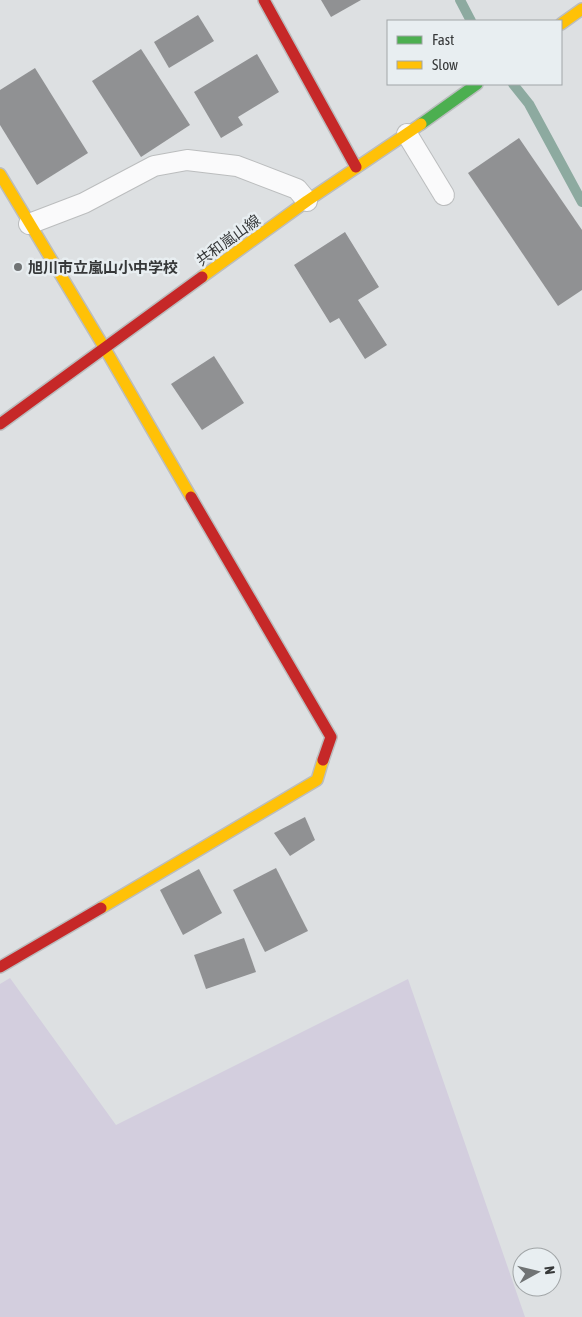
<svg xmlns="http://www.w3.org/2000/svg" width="582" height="1317" font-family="'Asap Condensed','Noto Sans JP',sans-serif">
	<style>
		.green { fill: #d3cede }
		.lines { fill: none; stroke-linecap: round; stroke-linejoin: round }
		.stream { stroke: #8daaa0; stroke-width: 10 }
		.building { fill: #909193 }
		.lane-casing { stroke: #bbbdbe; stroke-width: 22 }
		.fast-casing { stroke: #bbbdbe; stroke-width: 14 }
		.slow-casing { stroke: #bbbdbe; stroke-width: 14 }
		.jam-casing { stroke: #bbbdbe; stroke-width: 14 }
		.lane { stroke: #fafafb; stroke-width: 20 }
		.fast { stroke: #4caf50; stroke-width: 11 }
		.slow { stroke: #ffc107; stroke-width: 11 }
		.jam { stroke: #c62828; stroke-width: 11 }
		.poi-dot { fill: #707374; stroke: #e8eef1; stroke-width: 2 }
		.labels { text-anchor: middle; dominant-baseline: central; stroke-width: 5; stroke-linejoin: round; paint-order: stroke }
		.street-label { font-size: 15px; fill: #363839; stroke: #e8eef1 }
		.poi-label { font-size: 15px; font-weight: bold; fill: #363839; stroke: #e8eef1; text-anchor: start }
	</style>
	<rect width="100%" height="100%" fill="#dde0e2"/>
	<path class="green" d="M10,978L116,1125L408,979L525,1317H0V984Z"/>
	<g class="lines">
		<g class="stream">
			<path d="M460,0L471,21"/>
			<path d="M513,84L529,104L582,202"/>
		</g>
	</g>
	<g class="building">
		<path d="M321,0H361L331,17Z"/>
		<path d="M198,15L214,41L169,68L154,42Z"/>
		<path d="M141,49L190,125L141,157L92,81Z"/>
		<path d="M257,54L279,92L238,117L243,125L221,138L194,92Z"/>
		<path d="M35,68L88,153L37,185L0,125V90Z"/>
		<path d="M519,138L582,230V290L558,306L468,173Z"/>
		<path d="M345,232L379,287L358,300L387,345L365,359L339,318L330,323L294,265Z"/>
		<path d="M214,356L244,403L202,430L171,384Z"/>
		<path d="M305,817L315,840L290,856L274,833Z"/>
		<path d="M276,868L308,931L265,952L233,890Z"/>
		<path d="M199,869L222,913L183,935L160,890Z"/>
		<path d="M244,938L256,972L206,989L194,955Z"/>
	</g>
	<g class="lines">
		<defs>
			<g id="lane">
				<path d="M407,134L444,195"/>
				<path d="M29,224L84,203L154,166L187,160L237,166L297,189L307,201"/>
			</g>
			<path id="fast" d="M421,124L477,84"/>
			<g id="slow">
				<path d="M561,24L582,9"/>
				<path d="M0,174L104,347L191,497"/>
				<path d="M202,277L307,201L421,124"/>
				<path d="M101,908L317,780L323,760"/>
			</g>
			<g id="jam">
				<path d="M264,0L356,167"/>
				<path d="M0,424L202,277"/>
				<path d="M191,497L331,737L323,760"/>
				<path d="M0,967L101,908"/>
			</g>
		</defs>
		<use href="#lane" class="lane-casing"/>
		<use href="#fast" class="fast-casing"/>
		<use href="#slow" class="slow-casing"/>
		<use href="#jam" class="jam-casing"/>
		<use href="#lane" class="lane"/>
		<use href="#fast" class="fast"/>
		<use href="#slow" class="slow"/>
		<use href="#jam" class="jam"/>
	</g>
	<circle class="poi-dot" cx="18" cy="267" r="5"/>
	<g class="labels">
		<g class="street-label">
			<text transform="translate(228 240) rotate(-36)">共和嵐山線</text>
		</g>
		<g class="poi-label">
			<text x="28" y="267">旭川市立嵐山小中学校</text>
		</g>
	</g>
	<rect x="387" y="20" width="175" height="65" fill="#e8eef1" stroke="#a1a5a7"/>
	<rect x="397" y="36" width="25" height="8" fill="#4caf50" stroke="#a1a5a7"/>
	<text x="432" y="45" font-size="15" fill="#363839">Fast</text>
	<rect x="397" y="61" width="25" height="8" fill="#ffc107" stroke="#a1a5a7"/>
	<text x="432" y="70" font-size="15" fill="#363839">Slow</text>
	<g transform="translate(537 1272) rotate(82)"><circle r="24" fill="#e8eef1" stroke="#a1a5a7"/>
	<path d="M0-4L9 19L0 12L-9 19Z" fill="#707374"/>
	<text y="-8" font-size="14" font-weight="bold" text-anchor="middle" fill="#363839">N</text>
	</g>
</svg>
